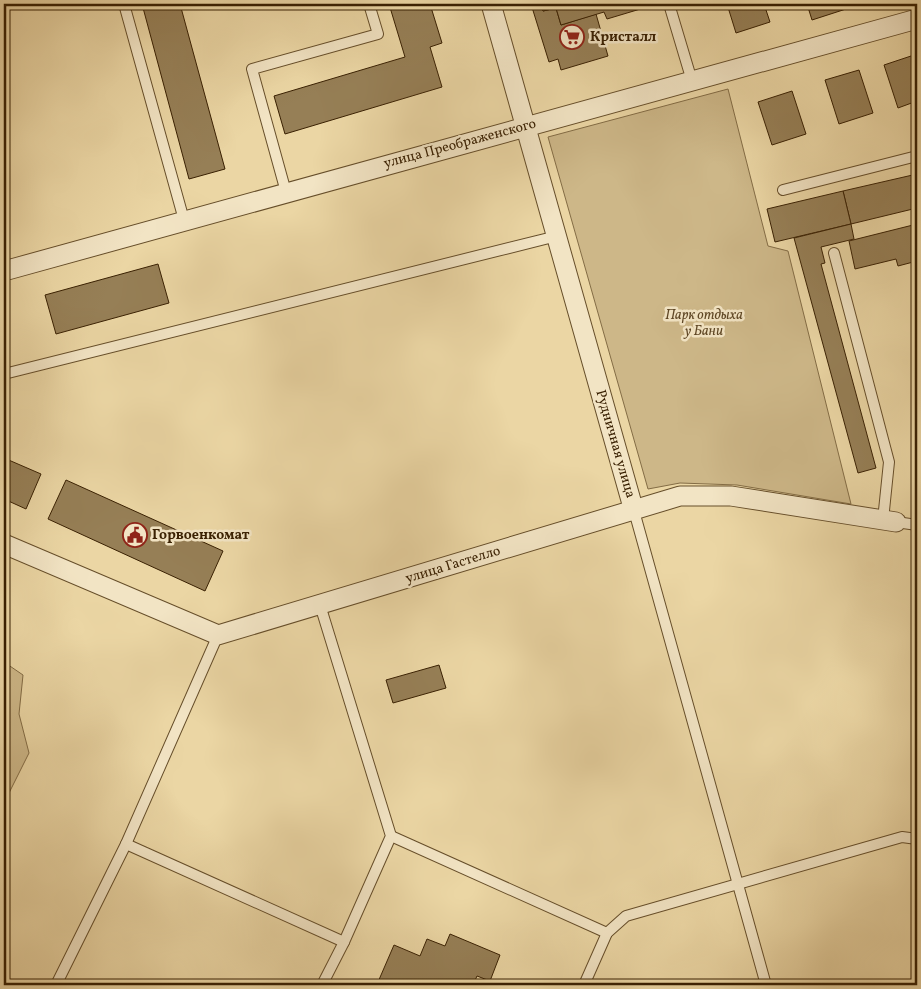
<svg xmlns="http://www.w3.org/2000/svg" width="921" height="989" font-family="Vollkorn,serif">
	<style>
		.green { fill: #cdb788; stroke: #836c45 }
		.building { fill: #967f56; stroke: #392002 }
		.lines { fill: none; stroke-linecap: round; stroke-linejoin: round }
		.service-casing { stroke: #664e2a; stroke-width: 12 }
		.minor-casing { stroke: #664e2a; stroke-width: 21 }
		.service { stroke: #f2e4c4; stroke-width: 10 }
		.minor { stroke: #f2e4c4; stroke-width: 19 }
		.labels { text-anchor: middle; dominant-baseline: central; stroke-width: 5; stroke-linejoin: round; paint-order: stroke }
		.poi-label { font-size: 14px; font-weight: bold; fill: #392002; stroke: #f2e4c4; text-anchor: start }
		.street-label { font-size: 14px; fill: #392002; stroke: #f2e4c4 }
		.park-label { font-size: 14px; font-style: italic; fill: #5e4624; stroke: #f2e4c4 }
	</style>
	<rect width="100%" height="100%" fill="#ebd6a4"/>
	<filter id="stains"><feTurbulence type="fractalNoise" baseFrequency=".004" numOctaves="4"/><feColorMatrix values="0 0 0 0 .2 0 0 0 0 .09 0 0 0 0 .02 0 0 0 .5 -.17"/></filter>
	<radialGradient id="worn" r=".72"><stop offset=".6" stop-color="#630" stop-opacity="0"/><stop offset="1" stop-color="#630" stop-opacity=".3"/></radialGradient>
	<g class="green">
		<path d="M728,89L768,246L788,251L851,504L737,485L680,483L648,489L548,137Z"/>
		<path d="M4,662L23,675L19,714L29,753L4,803Z"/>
	</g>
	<g class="building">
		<path d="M142,4H180L225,169L189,179Z"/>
		<path d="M389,4H430L442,43L430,47L442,87L285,134L274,96L405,57Z"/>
		<path d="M531,4H541L543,11L556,8L561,25L596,14L608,56L561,70L558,59L549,62Z"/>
		<path d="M541,4H647V7L607,19L604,12L561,25L556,8L543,11Z"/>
		<path d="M727,4H764L770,22L736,33Z"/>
		<path d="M807,4H844L846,9L812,20Z"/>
		<path d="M917,54V101L898,108L884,65Z"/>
		<path d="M859,70L873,113L839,124L825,80Z"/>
		<path d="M792,91L806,134L772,145L758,102Z"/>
		<path d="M917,174V208L851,224L843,191Z"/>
		<path d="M843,191L851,224L775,242L767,209Z"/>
		<path d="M851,224L854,239L821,247L825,263L821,264L876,468L858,473L794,238Z"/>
		<path d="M913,225L917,242V261L898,266L896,259L855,269L849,241Z"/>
		<path d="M158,264L169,303L56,334L45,295Z"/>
		<path d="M4,458L41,474L26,509L4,499Z"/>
		<path d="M66,480L223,551L205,591L48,519Z"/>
		<path d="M439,665L446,688L393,703L386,680Z"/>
		<path d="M450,934L500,955L490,981L477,976L473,985H386L378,982L394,945L420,956L427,939L445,946Z"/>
	</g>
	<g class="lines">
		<defs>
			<g id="service">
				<path d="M124,4L184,220"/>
				<path d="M669,4L692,81"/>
				<path d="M783,190L917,156"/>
				<path d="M286,192L252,69L378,34L369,4"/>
				<path d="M834,253L889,462L883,520"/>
				<path d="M4,374L557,236"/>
				<path d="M634,511L766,985"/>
				<path d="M896,522L917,525"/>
				<path d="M320,605L391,836L344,942L322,985"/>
				<path d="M391,836L607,933"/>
				<path d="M126,844L344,942"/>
				<path d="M56,985L126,844L218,635"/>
				<path d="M584,985L607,933L626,916L902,837L917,839"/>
			</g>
			<g id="minor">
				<path d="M491,4L634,511"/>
				<path d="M4,271L917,19"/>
				<path d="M4,544L218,635L680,496H731L896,522"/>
			</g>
		</defs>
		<use href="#service" class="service-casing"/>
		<use href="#minor" class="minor-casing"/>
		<use href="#service" class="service"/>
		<use href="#minor" class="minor"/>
	</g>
	<defs>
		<symbol id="supermarket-ring" viewBox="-11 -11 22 22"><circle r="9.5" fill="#f2e4c4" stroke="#8f2418" stroke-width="1.5"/><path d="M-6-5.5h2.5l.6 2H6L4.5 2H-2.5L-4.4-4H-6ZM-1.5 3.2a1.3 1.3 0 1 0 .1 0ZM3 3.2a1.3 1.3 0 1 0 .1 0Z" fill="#8f2418"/></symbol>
		<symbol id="civic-ring" viewBox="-11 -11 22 22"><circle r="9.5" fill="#f2e4c4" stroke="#8f2418" stroke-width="1.5"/><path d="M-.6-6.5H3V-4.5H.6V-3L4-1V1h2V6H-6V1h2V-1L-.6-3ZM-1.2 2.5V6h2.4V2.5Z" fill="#8f2418"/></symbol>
	</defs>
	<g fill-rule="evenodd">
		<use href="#supermarket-ring" x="558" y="23" width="28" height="28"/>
		<use href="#civic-ring" x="121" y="521" width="28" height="28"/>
	</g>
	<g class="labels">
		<g class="poi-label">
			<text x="590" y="37">Кристалл</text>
			<text x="152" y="535">Горвоенкомат</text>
		</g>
		<g class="street-label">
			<text transform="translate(460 144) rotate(-15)">улица Преображенского</text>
			<text transform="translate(615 444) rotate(74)">Рудничная улица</text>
			<text transform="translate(453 565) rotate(-17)">улица Гастелло</text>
		</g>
		<g class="park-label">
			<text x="704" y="315">Парк отдыха<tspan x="704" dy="16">у Бани</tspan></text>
		</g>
	</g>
	<rect width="921" height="989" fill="none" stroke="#ebd6a4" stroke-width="20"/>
	<rect x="5" y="5" width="911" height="979" fill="none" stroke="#392002" stroke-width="2.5"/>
	<rect x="10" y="10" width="901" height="969" fill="none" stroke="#392002"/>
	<rect width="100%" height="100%" filter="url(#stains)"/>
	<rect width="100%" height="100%" fill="url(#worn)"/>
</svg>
